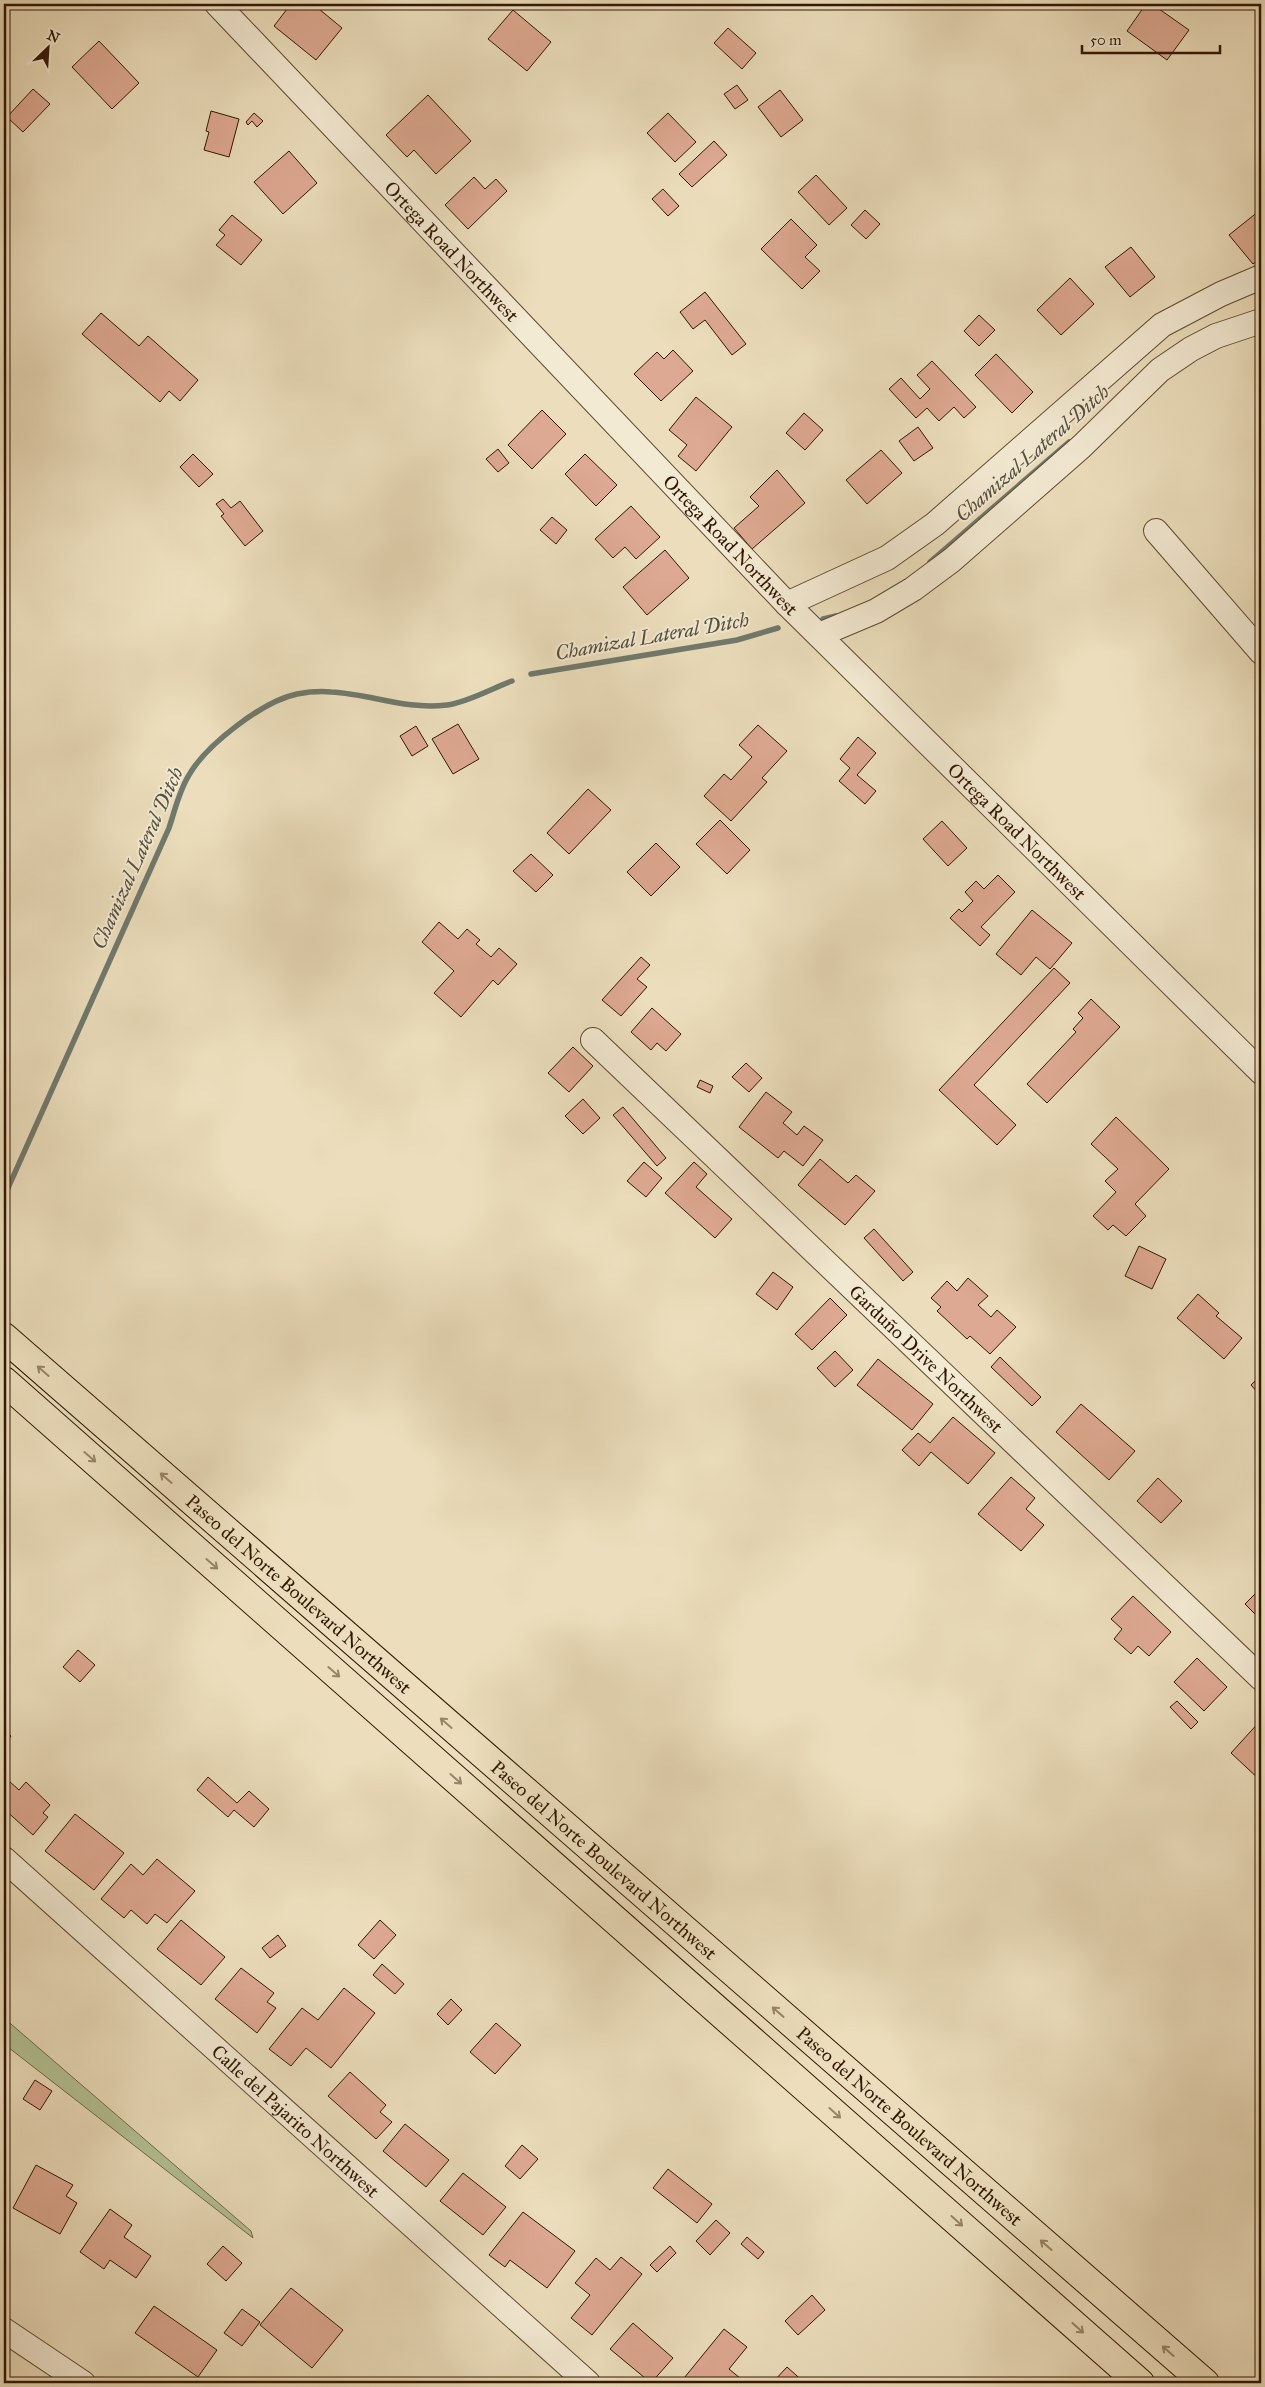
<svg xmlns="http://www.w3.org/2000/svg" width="1265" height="2387" font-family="'IM FELL Great Primer',serif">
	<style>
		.green { fill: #b3c294; stroke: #726c4a }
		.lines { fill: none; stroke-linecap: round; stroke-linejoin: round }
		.stream { stroke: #70796d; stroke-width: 5.5 }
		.building { fill: #dea992; stroke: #321700 }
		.minor-casing { stroke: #60492f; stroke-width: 26 }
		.highway-casing { stroke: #321700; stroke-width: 30 }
		.minor { stroke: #f3ead3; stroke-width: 24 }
		.highway { stroke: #ecdebc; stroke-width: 28 }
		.oneway { stroke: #988467 }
		.labels { text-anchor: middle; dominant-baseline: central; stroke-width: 4; stroke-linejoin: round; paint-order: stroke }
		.street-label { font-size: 19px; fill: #321700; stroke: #f3ead3 }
		.water-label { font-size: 20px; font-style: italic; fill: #56503f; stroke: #f3ead3 }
	</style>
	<rect width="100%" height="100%" fill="#ecdebc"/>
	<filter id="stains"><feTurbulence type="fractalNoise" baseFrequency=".004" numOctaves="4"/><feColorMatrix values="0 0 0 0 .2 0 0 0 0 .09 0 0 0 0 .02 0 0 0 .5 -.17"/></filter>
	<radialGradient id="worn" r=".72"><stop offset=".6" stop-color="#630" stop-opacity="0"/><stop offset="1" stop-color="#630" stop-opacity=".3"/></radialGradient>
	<path class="green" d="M4,2018L251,2231L253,2238L4,2044Z"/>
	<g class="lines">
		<g class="stream">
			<path d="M930,562L1069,442"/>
			<path d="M823,619L836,616"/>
			<path d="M531,674L737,640L778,628"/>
			<path d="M4,1197L169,828C175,810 179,791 189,775C206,745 263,701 297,694C308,692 320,691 331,692C372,694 404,710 447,705C466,703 493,688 512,681"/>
		</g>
	</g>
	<g class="building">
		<path d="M291,4H313L342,28L316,60L274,26Z"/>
		<path d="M1146,4H1152L1189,30L1167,60L1127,31Z"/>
		<path d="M513,10L551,42L527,71L488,39Z"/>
		<path d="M728,28L756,53L742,69L714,43Z"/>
		<path d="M99,41L139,83L112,109L72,67Z"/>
		<path d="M737,85L748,100L735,109L724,94Z"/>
		<path d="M33,89L50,104L23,132L7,117Z"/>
		<path d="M780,90L803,120L781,137L758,107Z"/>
		<path d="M428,95L471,141L436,174L414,150L407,157L386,135Z"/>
		<path d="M211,111L239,119L229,157L204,150L209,132L206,131Z"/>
		<path d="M254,113L263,121L257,127L252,121L248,125L246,122Z"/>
		<path d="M668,113L696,142L675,162L647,133Z"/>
		<path d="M714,141L727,155L692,187L679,174Z"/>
		<path d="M289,151L317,183L283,214L254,182Z"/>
		<path d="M816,175L847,208L829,225L798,192Z"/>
		<path d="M474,177L485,189L496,179L507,191L468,229L445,205Z"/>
		<path d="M663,189L679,206L668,216L652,199Z"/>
		<path d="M865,210L880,224L866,239L851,225Z"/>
		<path d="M1259,211L1261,215V258L1253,264L1229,235Z"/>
		<path d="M232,215L262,240L241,265L216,245L225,235L219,230Z"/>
		<path d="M791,219L817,245L805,257L820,271L802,289L761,249Z"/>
		<path d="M1131,247L1155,277L1130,297L1105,267Z"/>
		<path d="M1070,278L1094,304L1061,335L1037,310Z"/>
		<path d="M705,292L746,344L732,355L705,320L693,329L680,312Z"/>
		<path d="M101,313L139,346L148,336L198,380L180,401L169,391L160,402L82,334Z"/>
		<path d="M979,315L995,330L979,346L964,331Z"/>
		<path d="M673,350L693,371L661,401L634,374L657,352L664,359Z"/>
		<path d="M996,354L1033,392L1012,413L975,375Z"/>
		<path d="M932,361L976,407L964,418L954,407L939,421L927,408L916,418L889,389L901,378L920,399L930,389L917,375Z"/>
		<path d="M696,397L732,427L696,471L678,456L687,445L669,430Z"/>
		<path d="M542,410L566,434L532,469L508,445Z"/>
		<path d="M804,413L823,430L805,450L786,433Z"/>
		<path d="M918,427L933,448L914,461L899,441Z"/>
		<path d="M498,449L509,463L498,472L486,459Z"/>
		<path d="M881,450L902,473L867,504L846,480Z"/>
		<path d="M193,454L213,474L199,487L180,467Z"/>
		<path d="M585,454L617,485L596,506L565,474Z"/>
		<path d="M777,470L805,503L752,549L734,528L759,506L750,497Z"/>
		<path d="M223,499L231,508L240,501L263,531L245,546L221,516L224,514L216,504Z"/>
		<path d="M631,506L660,537L636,559L625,547L613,558L595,539Z"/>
		<path d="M552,517L567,530L556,544L540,530Z"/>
		<path d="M665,550L689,578L647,615L623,587Z"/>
		<path d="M458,724L479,759L453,774L432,739Z"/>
		<path d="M758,725L787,751L762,778L767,782L731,821L704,796L724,774L731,780L752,757L739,745Z"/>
		<path d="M416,726L428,746L412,756L400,736Z"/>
		<path d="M858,737L876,753L857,775L876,791L865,804L839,781L850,768L840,759Z"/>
		<path d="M588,789L611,810L569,854L547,833Z"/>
		<path d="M720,820L750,850L727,874L696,844Z"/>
		<path d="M942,821L967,848L948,866L923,839Z"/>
		<path d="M656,843L680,867L651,896L627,872Z"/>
		<path d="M531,854L553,875L536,892L513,871Z"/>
		<path d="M998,875L1015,892L981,927L990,935L980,946L950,918L959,909L962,912L973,901L965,892L976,881L984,889Z"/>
		<path d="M1032,910L1072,943L1050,969L1036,957L1021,975L996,954Z"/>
		<path d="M439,922L458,939L467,929L480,940L476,944L491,957L499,948L517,964L498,985L493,980L461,1017L434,993L454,971L422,942Z"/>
		<path d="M641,957L650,965L637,979L647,987L621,1016L602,1000Z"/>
		<path d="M1054,968L1070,983L974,1085L1016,1125L997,1145L939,1090Z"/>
		<path d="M1091,999L1120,1027L1047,1103L1027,1084L1076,1032L1073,1029L1083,1018L1078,1013Z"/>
		<path d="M652,1008L681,1034L666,1051L657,1043L651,1050L631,1032Z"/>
		<path d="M573,1047L593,1066L569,1092L548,1073Z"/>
		<path d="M746,1063L762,1078L749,1092L732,1077Z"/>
		<path d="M700,1080L713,1086L710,1093L697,1087Z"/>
		<path d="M766,1092L792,1112L783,1123L797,1135L804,1126L823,1140L803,1166L784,1151L778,1158L739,1127Z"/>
		<path d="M583,1099L600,1118L583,1134L565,1116Z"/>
		<path d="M623,1107L666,1158L657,1166L613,1115Z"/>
		<path d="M1116,1117L1169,1169L1135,1204L1146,1216L1126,1236L1113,1225L1108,1230L1093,1216L1116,1192L1105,1181L1118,1169L1091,1144Z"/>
		<path d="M820,1159L848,1183L856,1175L875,1191L845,1225L798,1185Z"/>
		<path d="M644,1162L662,1178L646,1197L627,1181Z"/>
		<path d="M694,1162L707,1174L696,1187L732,1219L715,1238L665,1193Z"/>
		<path d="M874,1229L913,1272L903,1281L864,1238Z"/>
		<path d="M1139,1246L1166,1259L1152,1289L1125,1276Z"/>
		<path d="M773,1272L793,1287L777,1310L756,1294Z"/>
		<path d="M968,1278L988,1296L978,1305L991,1317L997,1310L1016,1327L990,1354L970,1336L967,1339L937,1311L941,1307L931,1298L947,1281L957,1291Z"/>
		<path d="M1198,1294L1219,1313L1216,1316L1242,1338L1224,1359L1177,1318Z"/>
		<path d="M830,1298L847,1315L812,1350L795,1334Z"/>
		<path d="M835,1351L853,1370L835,1387L817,1368Z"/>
		<path d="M1000,1357L1041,1397L1032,1406L991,1367Z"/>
		<path d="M878,1359L933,1404L912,1430L857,1385Z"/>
		<path d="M1261,1375V1396L1251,1385Z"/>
		<path d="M1081,1404L1135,1451L1109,1480L1056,1432Z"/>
		<path d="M953,1417L995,1453L968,1484L931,1452L919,1466L902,1450L918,1433L930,1443Z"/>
		<path d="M1011,1477L1035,1498L1026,1509L1044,1525L1021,1551L978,1514Z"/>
		<path d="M1158,1478L1182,1501L1161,1523L1137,1501Z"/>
		<path d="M1255,1594L1261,1600V1620L1245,1604Z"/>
		<path d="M1133,1596L1171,1632L1149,1656L1138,1646L1131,1654L1114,1639L1122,1629L1111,1619Z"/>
		<path d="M78,1650L95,1665L80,1682L63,1667Z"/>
		<path d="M1197,1658L1227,1687L1204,1711L1174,1682Z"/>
		<path d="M1177,1701L1198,1722L1191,1729L1170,1707Z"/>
		<path d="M1261,1720V1781L1231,1753Z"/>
		<path d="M4,1730L11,1736L4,1745Z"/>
		<path d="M208,1777L237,1803L249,1791L269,1809L254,1827L234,1810L228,1817L197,1790Z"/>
		<path d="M9,1781L19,1790L26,1782L50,1805L43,1813L48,1817L33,1835L4,1809V1786Z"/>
		<path d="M75,1814L124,1853L94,1890L45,1851Z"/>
		<path d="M157,1859L195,1891L167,1923L155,1914L147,1924L131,1910L124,1918L101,1899L131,1864L143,1875Z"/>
		<path d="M181,1920L225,1957L201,1985L157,1949Z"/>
		<path d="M380,1920L396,1935L374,1959L358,1945Z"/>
		<path d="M278,1935L286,1946L270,1958L262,1948Z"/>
		<path d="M382,1964L404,1984L395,1994L373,1975Z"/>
		<path d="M241,1968L274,1993L267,2002L276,2008L257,2033L215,1999Z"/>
		<path d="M344,1988L375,2013L331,2068L306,2048L291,2066L269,2049L302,2008L318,2020Z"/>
		<path d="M451,1999L462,2010L448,2025L437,2014Z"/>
		<path d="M496,2023L521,2045L495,2074L470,2052Z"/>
		<path d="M350,2072L386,2105L380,2112L392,2122L376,2139L328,2096Z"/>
		<path d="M35,2080L52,2091L40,2110L23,2099Z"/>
		<path d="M405,2124L449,2160L426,2187L383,2151Z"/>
		<path d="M522,2145L538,2159L520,2179L505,2166Z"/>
		<path d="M36,2165L73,2185L66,2196L77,2203L60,2234L13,2208Z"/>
		<path d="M668,2169L712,2204L697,2223L653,2188Z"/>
		<path d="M463,2173L506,2207L483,2235L440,2201Z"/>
		<path d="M110,2209L132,2225L124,2237L151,2256L136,2278L110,2260L104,2269L80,2252Z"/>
		<path d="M523,2212L575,2251L547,2288L510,2260L505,2267L489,2255Z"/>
		<path d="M716,2220L730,2233L710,2255L696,2241Z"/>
		<path d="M747,2237L764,2252L758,2259L741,2244Z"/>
		<path d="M223,2246L242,2263L226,2281L207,2264Z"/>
		<path d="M670,2246L676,2253L657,2272L650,2265Z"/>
		<path d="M621,2257L642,2274L592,2335L571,2318L590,2295L575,2283L596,2258L610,2270Z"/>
		<path d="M291,2288L343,2330L312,2368L260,2325Z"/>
		<path d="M812,2295L825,2310L798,2335L785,2321Z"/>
		<path d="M154,2306L217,2350L198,2377L135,2333Z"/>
		<path d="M242,2309L260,2322L242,2346L224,2333Z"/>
		<path d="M633,2323L673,2358L651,2383L610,2349Z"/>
		<path d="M724,2329L747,2347L729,2369L746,2383H680Z"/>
		<path d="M787,2367L805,2383H772Z"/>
	</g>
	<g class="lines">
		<defs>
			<g id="minor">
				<path id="s1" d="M217,4L787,604L1261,1072"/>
				<path d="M1156,531L1261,652"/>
				<path d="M787,604L887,558L935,524L1162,325L1221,294L1261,277"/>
				<path d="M819,635L876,611L913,589L952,560L1081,447L1160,370L1191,349L1216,336L1261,321"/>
				<path id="s2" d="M593,1040L1261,1678"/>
				<path id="s3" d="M4,1859L588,2383"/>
				<path d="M4,2330L83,2383"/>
			</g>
			<g id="highway">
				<path id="s4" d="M4,1337L1205,2383"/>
				<path d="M4,1381L1140,2383"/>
			</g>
		</defs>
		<use href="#minor" class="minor-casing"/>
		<use href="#highway" class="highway-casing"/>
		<use href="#minor" class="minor"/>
		<use href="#highway" class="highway"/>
	</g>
	<defs><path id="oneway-shaft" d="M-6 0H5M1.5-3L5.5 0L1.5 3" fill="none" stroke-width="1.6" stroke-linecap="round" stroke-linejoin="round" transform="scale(1.25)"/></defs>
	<g class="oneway">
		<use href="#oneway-shaft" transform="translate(43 1371) rotate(-139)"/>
		<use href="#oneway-shaft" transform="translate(90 1457) rotate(41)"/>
		<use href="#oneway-shaft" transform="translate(166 1478) rotate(-139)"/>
		<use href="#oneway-shaft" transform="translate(212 1564) rotate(41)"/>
		<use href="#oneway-shaft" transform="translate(334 1672) rotate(41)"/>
		<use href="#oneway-shaft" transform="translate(446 1723) rotate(-139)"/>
		<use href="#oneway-shaft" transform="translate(456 1779) rotate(41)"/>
		<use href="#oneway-shaft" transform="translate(778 2012) rotate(-139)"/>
		<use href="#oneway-shaft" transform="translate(835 2113) rotate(42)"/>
		<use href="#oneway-shaft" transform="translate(957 2221) rotate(42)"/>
		<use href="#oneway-shaft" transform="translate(1046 2245) rotate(-139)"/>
		<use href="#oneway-shaft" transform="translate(1078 2328) rotate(42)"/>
		<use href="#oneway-shaft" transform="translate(1168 2351) rotate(-139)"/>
	</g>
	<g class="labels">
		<g class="street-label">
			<text stroke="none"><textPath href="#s1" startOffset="341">Ortega Road Northwest</textPath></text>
			<text stroke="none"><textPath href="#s1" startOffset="746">Ortega Road Northwest</textPath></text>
			<text stroke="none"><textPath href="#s1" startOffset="1151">Ortega Road Northwest</textPath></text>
			<text stroke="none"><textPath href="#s2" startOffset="461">Garduño Drive Northwest</textPath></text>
			<text stroke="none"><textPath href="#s4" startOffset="391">Paseo del Norte Boulevard Northwest</textPath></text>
			<text stroke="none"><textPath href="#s4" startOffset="796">Paseo del Norte Boulevard Northwest</textPath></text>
			<text stroke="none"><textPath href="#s3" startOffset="392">Calle del Pajarito Northwest</textPath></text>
			<text stroke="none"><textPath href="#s4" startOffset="1201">Paseo del Norte Boulevard Northwest</textPath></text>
		</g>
		<g class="water-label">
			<text transform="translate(1032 453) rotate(-41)">Chamizal Lateral Ditch</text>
			<text transform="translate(652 636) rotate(-10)">Chamizal Lateral Ditch</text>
			<text transform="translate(137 858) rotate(-66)">Chamizal Lateral Ditch</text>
		</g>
	</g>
	<rect width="1265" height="2387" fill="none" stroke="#ecdebc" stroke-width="20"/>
	<rect x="5" y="5" width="1255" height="2377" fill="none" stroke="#321700" stroke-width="2.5"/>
	<rect x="10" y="10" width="1245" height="2367" fill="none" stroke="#321700"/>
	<g transform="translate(48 48) rotate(25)" stroke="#f3ead3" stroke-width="4" paint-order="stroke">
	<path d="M0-4L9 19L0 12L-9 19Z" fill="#321700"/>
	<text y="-8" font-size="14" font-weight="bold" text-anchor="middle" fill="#321700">N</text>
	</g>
	<path d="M1082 45v8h138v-8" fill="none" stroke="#321700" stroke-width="2.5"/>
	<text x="1090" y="45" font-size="15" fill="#321700" stroke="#f3ead3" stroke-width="4" paint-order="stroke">50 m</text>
	<rect width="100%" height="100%" filter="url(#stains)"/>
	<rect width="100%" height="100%" fill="url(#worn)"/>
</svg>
